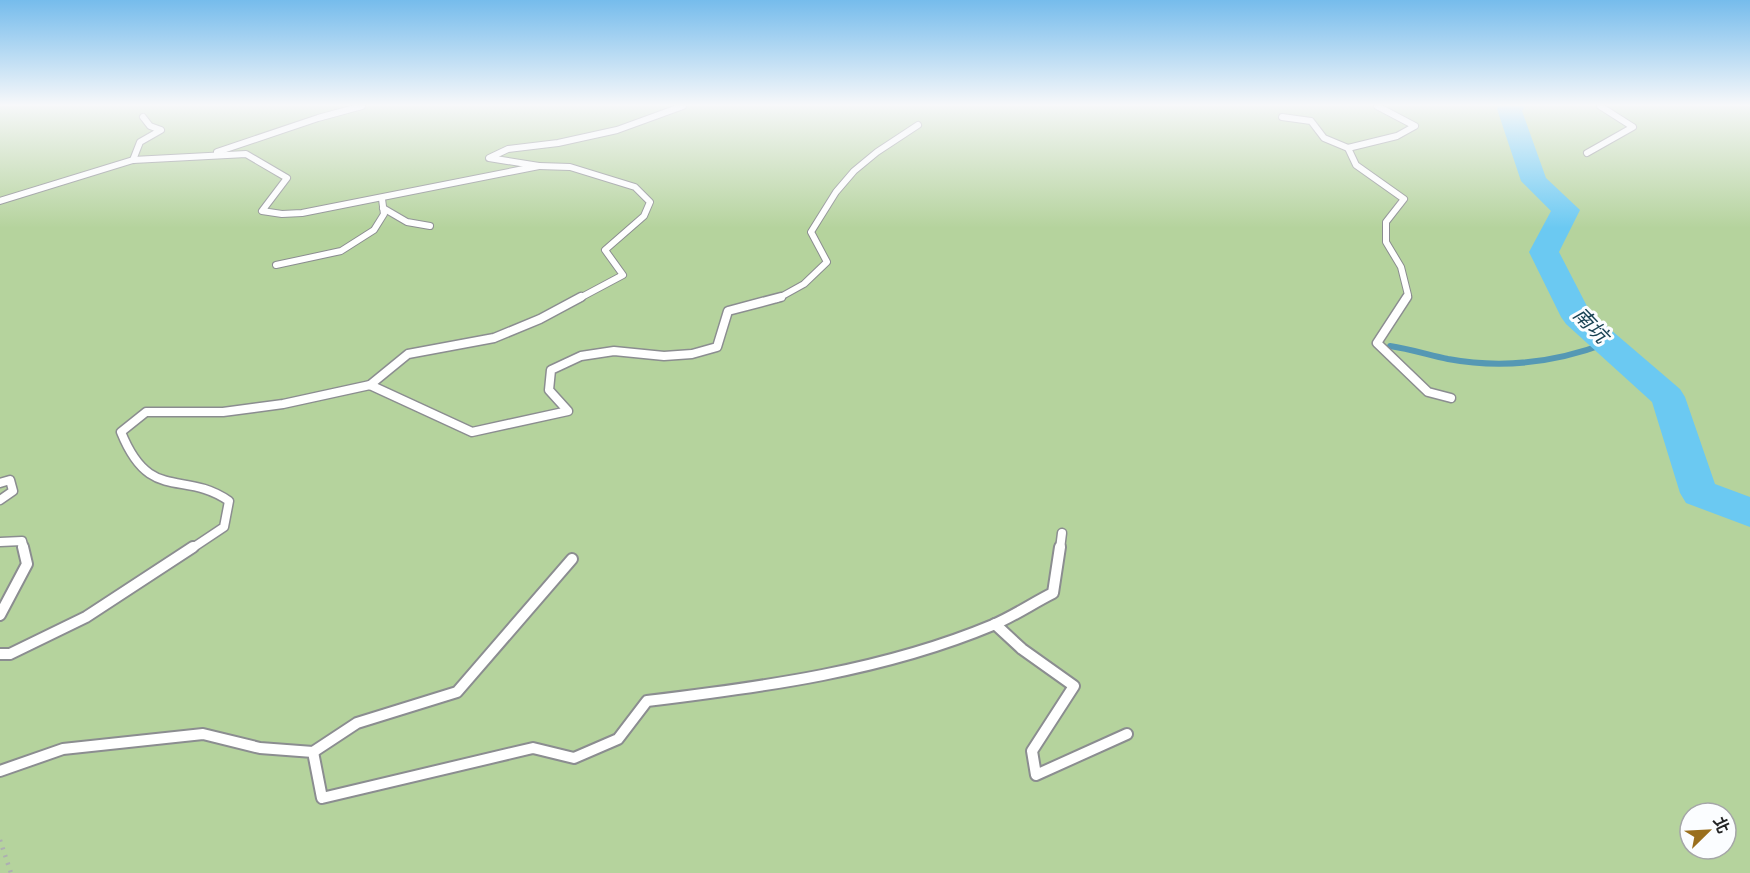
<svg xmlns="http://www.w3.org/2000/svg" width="1750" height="873" font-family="Raleway,'Noto Sans TC',sans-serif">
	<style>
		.green { fill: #b5d39d; fill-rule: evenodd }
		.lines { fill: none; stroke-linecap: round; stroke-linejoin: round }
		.stream { stroke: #5598b4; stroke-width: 6 }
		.river { fill: #6bc9f2; fill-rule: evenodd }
		.service-far2-casing { stroke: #8b8d90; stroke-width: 8 }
		.service-far1-casing { stroke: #8b8d90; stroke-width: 11 }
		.service-casing { stroke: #8b8d90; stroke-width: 14 }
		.path { stroke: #adafb2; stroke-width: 4.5; stroke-dasharray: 2 6; stroke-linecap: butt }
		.service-far2 { stroke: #fff; stroke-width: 6 }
		.service-far1 { stroke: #fff; stroke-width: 8 }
		.service { stroke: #fff; stroke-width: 10 }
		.labels { text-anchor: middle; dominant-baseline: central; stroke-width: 6; stroke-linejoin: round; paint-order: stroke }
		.water-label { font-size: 20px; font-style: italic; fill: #194354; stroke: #fbfdff }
	</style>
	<rect width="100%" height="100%" fill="#edeff3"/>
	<path class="green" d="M0,106H1750V873H0ZM1690,813H1726V849H1690Z"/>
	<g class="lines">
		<path class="stream" d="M1390,346C1410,349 1429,355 1448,359C1502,369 1557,362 1607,343"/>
		<path class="river" d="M1499,106H1525L1522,111L1546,178L1580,210L1559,252L1590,312L1680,389L1685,397L1715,484L1750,497V527L1686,503L1680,493L1652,402L1566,324L1561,317L1529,252L1551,211L1521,181L1497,109Z"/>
		<defs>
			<g id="service-far2">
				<path d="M1377,106L1415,126L1397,136L1348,148L1356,165L1404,199L1386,222V242L1401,267L1408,295L1406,299"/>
				<path d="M1282,117L1311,121L1324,138L1348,148"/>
				<path d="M217,152L318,118L362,106"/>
				<path d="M1587,153L1633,127L1600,106"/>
				<path d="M133,160L140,142L161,130L150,126L143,117"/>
				<path d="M539,166L570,167L635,187L650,202L644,216L605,250L623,275L578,299"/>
				<path d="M0,201L133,160L246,154L287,178L262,211L282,214L302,213L539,166L489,158L508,149L558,143L617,130L683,106"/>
				<path d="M383,208L407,222L430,226"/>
				<path d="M276,265L341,251L374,230L384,214L382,199"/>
				<path d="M777,299L804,284L827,262L811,232L836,192L854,171L877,152L918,125"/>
			</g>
			<g id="service-far1">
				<path d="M1407,297L1377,343L1428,392L1451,398"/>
				<path d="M370,385L408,354L494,338L540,319L581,297"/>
				<path d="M0,483L10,480L13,491L0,500"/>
				<path d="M0,542L22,541L24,549"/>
				<path d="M191,549L224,527L229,501C183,469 150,504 121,432L146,412H223L283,404L370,385L472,432L568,411L549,390L551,370L581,356L614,351L664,356L692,354L717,347L728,311L781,297"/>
				<path d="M1060,549L1062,533"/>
			</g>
			<g id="service">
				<path d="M0,615L27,564L23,547"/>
				<path d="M995,624L1022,649L1074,686L1032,751L1036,775L1127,734"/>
				<path d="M0,654H10L86,617L193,547"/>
				<path d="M313,752L357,723L457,692L572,559"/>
				<path d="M0,771L63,749L203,734L260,748L313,752L322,798L533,748L574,758L618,739L647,701C764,687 883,671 993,625C1014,616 1033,603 1053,593L1060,547"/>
			</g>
		</defs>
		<use href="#service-far2" class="service-far2-casing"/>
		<use href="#service-far1" class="service-far1-casing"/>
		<use href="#service" class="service-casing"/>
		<path class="path" d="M0,840L11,873"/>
		<use href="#service-far2" class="service-far2"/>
		<use href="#service-far1" class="service-far1"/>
		<use href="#service" class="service"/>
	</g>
	<linearGradient id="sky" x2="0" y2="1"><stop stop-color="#76bcec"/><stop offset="0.46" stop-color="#f7f8fa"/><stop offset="1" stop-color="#f7f8fa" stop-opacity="0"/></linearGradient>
	<rect width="1750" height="228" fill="url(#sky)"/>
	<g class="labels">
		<g class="water-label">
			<text transform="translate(1591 325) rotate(46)">南坑</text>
		</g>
	</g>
	<g transform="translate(1708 831) rotate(66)"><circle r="28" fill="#fbfdff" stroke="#a5a6a8" stroke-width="1.5"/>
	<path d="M0-4.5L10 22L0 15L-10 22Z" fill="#9a6f1d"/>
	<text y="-9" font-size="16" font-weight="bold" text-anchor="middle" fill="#232425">北</text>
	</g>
</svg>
